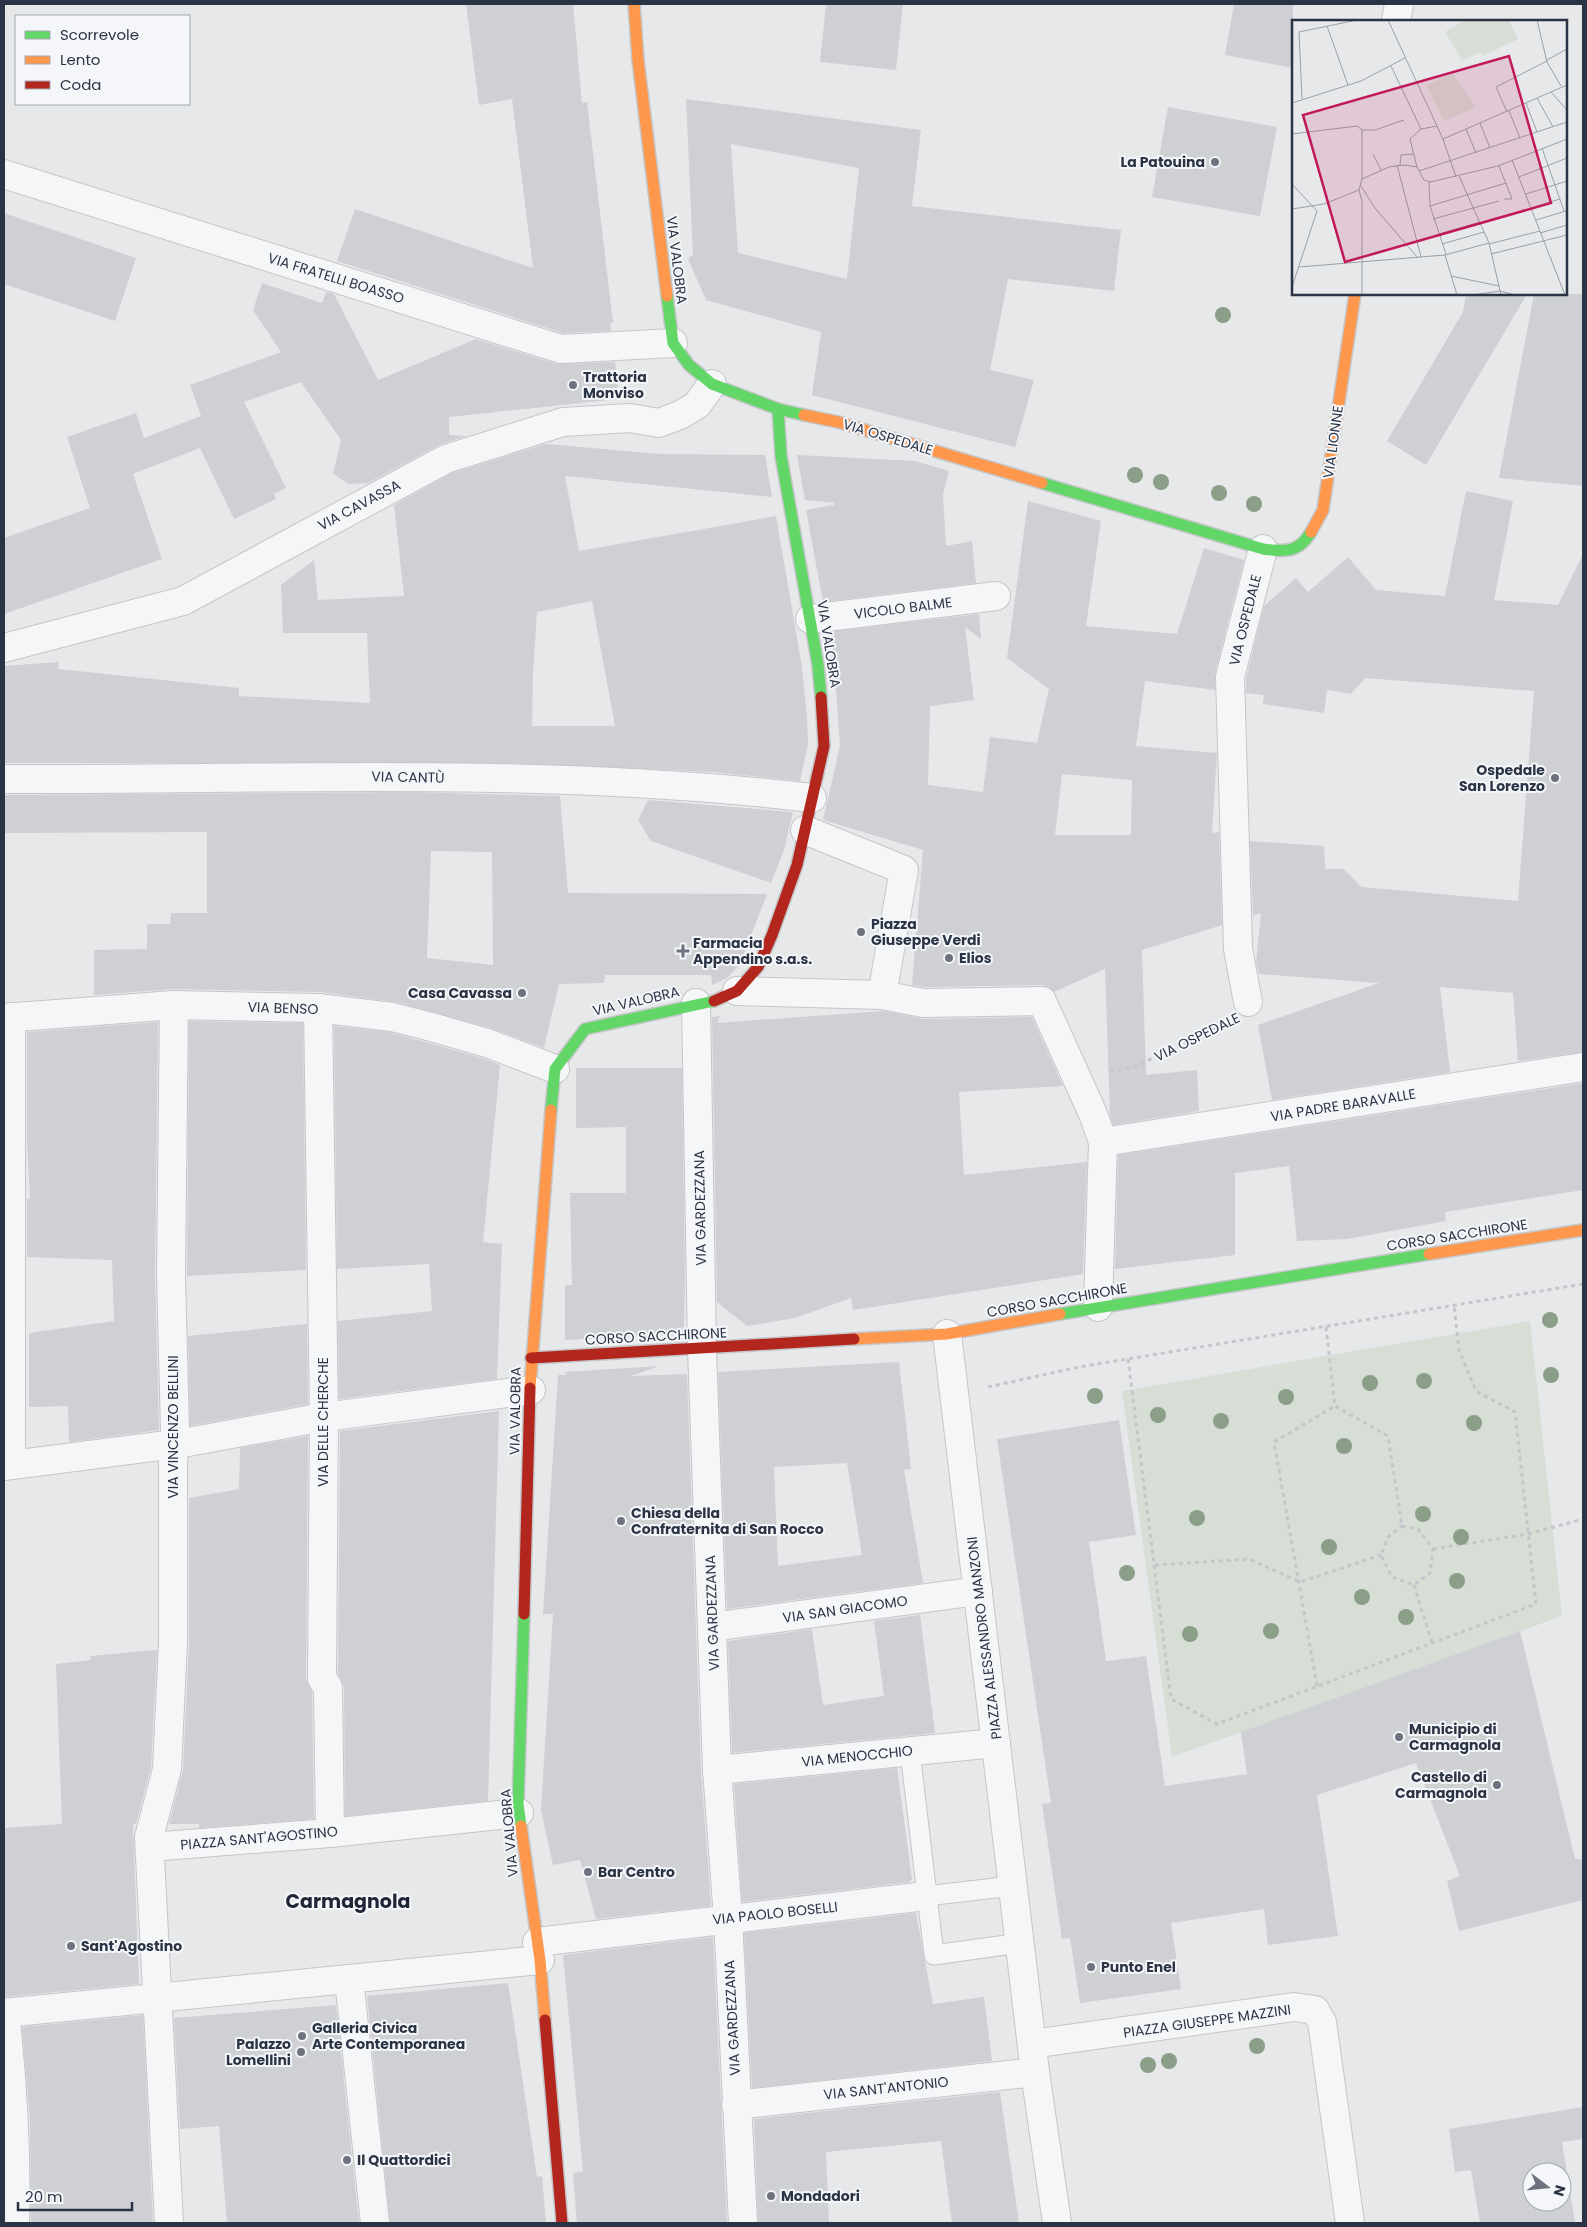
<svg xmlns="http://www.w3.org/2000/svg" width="1587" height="2227" font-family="Poppins,sans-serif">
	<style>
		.green { fill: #d6ded6 }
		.building { fill: #ced0d3; fill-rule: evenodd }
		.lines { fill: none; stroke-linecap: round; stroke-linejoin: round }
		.lane-casing { stroke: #c4c6c8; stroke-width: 21 }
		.street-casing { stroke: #c4c6c8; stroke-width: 30 }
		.fast-casing { stroke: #c4c6c8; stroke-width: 14 }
		.slow-casing { stroke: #c4c6c8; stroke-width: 14 }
		.jam-casing { stroke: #c4c6c8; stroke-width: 14 }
		.path { stroke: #c5c6ca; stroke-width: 3; stroke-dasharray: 4 4; stroke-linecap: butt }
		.lane { stroke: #f5f6f7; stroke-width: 19 }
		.street { stroke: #f5f6f7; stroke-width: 28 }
		.fast { stroke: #63d668; stroke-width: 11 }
		.slow { stroke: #ff974d; stroke-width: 11 }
		.jam { stroke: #b3261e; stroke-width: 11 }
		.tree { fill: #8a9e88 }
		.poi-dot { fill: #6c737f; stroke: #f4f6f9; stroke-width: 2 }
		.labels { text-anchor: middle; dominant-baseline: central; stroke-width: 4; stroke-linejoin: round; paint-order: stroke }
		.poi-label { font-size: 14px; font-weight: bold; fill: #2b3445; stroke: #f4f6f9; text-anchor: start }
		.street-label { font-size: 14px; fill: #2b3445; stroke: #f4f6f9 }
		.district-label { font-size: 19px; font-weight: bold; fill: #1d2536; stroke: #f4f6f9 }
		.inset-road { fill: none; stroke: #9ba0a8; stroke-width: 1 }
		.view { fill: #c2185b; fill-opacity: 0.15; stroke: #c2185b; stroke-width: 2.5 }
		.inset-edge { fill: none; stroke: #2b3445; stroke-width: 2.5 }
	</style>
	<rect width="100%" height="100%" fill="#e6e8ea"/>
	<path class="green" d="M1530,1321L1562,1616L1172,1757L1122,1391Z"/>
	<g class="building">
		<path d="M466,4H573L582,103L587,102L613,323H610L611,331L563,333L337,261L355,209L533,268L512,99L479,105Z"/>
		<path d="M826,4H903L896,70L820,62Z"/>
		<path d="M1234,4H1293V68L1225,55Z"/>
		<path d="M686,99L921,130L912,206L1121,230L1114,291L1008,279L990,370L1034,380L1015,447L812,395L821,332L706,300L688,259L693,255ZM731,144L859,168L847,279L738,253Z"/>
		<path d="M1168,107L1277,127L1260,216L1152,197Z"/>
		<path d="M4,213L136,258L115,321L4,284Z"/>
		<path d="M262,283L322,303L326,292L334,294L378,380L476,339L557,364L615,362L619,399L449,417V435L466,436L439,445L368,483L349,484L333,474L341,440L301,382L244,402L286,488L274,494L276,499L234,519L200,448L133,474L162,559L4,614V538L90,508L67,437L136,413L144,438L201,416L190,385L281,352L253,310Z"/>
		<path d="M1466,294H1527L1426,465L1387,441L1463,312Z"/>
		<path d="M1534,294H1583V486L1499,478Z"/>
		<path d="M546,444L661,454L765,455L772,497L565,476L579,551L776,516L802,667L807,718L808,745L800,781L712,772L510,763H4V666L59,662L58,669L239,688V696L370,703L367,633H283L281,585L314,560L318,600L404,596L394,505L452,473ZM592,601L615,726H532L533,674L537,612Z"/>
		<path d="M797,455L915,461L949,471L943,495L946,546L972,541L976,583L823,602L806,510L834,505V503L805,500Z"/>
		<path d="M1466,491L1513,501L1494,600L1558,605L1583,554V1052L1518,1061L1513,993L1440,987L1450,1072L1272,1100L1258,1025L1379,983L1259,974L1256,962L1261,913L1253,916L1250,841L1324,846L1325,869H1344L1361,887L1518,901L1534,691L1365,678L1351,694L1327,690L1324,713L1263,704L1264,695L1246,693V679L1264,606L1296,578L1308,592L1348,557L1376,590L1445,596Z"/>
		<path d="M1028,501L1101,521L1086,626L1177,634L1204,548L1244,560L1215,673V690L1145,681L1136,746L1217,753L1212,833L1219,832L1222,925L1142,950L1146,1075L1197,1070L1199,1111L1113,1125L1110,1115L1105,969L1054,992L1050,988L1042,985L924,987L912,985L923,850L823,820L840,746L834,663L828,632L979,614L981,639L965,627L974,700L930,706L928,785L983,792L990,737L1037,743L1049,689L1007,658ZM1062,774L1132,780L1131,835H1055Z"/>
		<path d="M408,792L560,796L568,893L767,894L740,964L727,978L712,985L711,975H605L604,983L559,984L544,1048L491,1028L396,1002L320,992L174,989L94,995V950L147,949V924H170L171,913H207V832L4,833V795ZM431,851L492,852L493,965L427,958Z"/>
		<path d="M648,800L793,812L784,850L771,883L651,841L638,820Z"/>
		<path d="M884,1011L923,1019L1032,1017L1063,1086L959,1092L964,1175L1087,1162L1083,1274L853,1310L851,1298L795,1318L747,1326L717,1302L712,1017L720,1016L717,1023Z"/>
		<path d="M189,1021L303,1023L306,1270L187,1276Z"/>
		<path d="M158,1022L155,1276L159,1430L69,1442L68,1406L29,1407V1333L114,1321L112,1260L27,1257V1199H30L27,1141V1032Z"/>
		<path d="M334,1026L389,1032L482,1058L500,1065L483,1242L502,1244L497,1379L339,1399L338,1321L432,1311L429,1264L337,1269Z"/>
		<path d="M576,1068H682L685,1278L684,1334L565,1340V1285H572L570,1193H626V1127L576,1128Z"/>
		<path d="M1583,1083V1190L1445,1212L1446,1221L1347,1239L1297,1241L1289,1166L1235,1173V1255L1115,1269L1118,1155Z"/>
		<path d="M307,1324L308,1404L190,1426L188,1336Z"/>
		<path d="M899,1362L911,1469L904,1470L923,1583L727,1609L718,1372ZM847,1463L862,1555L778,1566L774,1467Z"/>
		<path d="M659,1366L631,1376L687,1374L701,1771L711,1906L596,1919L580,1860L553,1865L541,1810L553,1614H543L558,1375H566L565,1372Z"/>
		<path d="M499,1411L488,1801L345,1816L344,1687L338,1674L340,1431Z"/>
		<path d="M1119,1420L1136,1535L1089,1542L1106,1661L1146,1656L1165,1786L1247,1774L1241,1732L1520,1631L1575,1859H1583V1900L1459,1931L1447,1881L1460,1876L1416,1763L1317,1795L1338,1936L1268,1945L1264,1909L1171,1923L1181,1989L1080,2003L1070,1938L1062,1939L1042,1804L1051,1803L997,1439Z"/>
		<path d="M308,1436L306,1679L312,1692L314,1819L199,1828V1824H169L183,1770L189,1644V1498L239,1489L240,1448Z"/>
		<path d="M920,1615L935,1733L732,1753L728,1641L812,1629L823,1705L884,1696L874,1621Z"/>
		<path d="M157,1650L151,1767L136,1824H133L139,1984L4,1997V1828L62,1824L56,1664L91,1660L90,1656Z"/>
		<path d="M897,1768L912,1880H910V1882L742,1902L734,1784Z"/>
		<path d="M916,1913L933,2004L984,1997L992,2061L752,2088L744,1933Z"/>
		<path d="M713,1937L727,2222L577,2223L573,2173L583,2171L563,1955Z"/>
		<path d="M508,1983L537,2177L542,2176L546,2223H390L367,1996Z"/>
		<path d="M336,2005L359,2223H227L219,2126L180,2129L174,2018Z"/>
		<path d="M143,2015L153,2223H31L30,2120L22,2027Z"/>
		<path d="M1000,2092L1019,2223H952L941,2141L826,2152L829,2223H758L754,2119Z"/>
		<path d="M1583,2107V2139L1562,2142L1575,2223H1480L1471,2170L1455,2172L1449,2129ZM1532,2172H1562V2202H1532Z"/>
	</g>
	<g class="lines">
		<defs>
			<g id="lane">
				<path d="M910,1751L934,1955L1020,1943"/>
				<path d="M917,1897L1013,1886"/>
			</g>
			<g id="street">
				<path d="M1396,21L1399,4"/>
				<path d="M4,174L561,349L673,343"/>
				<path d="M810,619L996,596"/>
				<path d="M4,648L183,601L446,459L563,422L630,418L659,423L680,415L697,405L712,384"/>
				<path d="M4,779C273,780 544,766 812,798"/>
				<path d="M805,830L904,870L882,995"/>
				<path d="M737,991L882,995L923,1003L1042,1001L1093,1114L1103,1142L1098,1307"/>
				<path d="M1248,1002L1238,949L1230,677L1263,549"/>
				<path d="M696,1003L702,1349L717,1770L728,1918L743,2223"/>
				<path d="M318,1008L324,1417L322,1679L328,1687L330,1833"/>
				<path d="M4,1018L174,1005L318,1008L392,1017L428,1026L487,1043L555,1069"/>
				<path d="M1103,1142L1583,1067"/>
				<path d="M947,1334L1035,2072L1057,2223"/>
				<path d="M11,1465V1017"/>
				<path d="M4,1466L183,1443L324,1417L531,1390"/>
				<path d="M712,1627L978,1591"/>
				<path d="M717,1770L996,1743"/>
				<path d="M150,1847L330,1833L519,1813"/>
				<path d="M537,1942L917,1897"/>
				<path d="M349,1979L375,2223"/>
				<path d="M4,2013L540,1960"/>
				<path d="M5,2013C13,2085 17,2151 15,2223"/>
				<path d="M1032,2044L1294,2007L1315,2010L1322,2022L1350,2223"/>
				<path d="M736,2105L1035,2072"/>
				<path d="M169,2223L149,1837L167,1769L173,1643V1464L175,1431L171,1276L174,1005"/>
			</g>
			<g id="fast">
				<path d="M667,296L673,343L689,365L712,384L778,409L804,415"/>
				<path d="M778,409L781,456L818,665L821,697"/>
				<path d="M1042,483L1263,549C1284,552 1299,553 1311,532"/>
				<path d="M551,1110L555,1069L585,1029L714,1001"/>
				<path d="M1060,1314L1429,1254"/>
				<path d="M521,1826L518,1804L524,1614"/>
			</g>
			<g id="slow">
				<path d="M634,4L638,60L667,296"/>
				<path d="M804,415L838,422L1042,483"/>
				<path d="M1311,532L1323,510L1355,294"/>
				<path d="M1429,1254L1583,1230"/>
				<path d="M854,1339L947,1334L1060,1314"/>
				<path d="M530,1388L551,1110"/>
				<path d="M521,1826L540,1960L545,2020"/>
			</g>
			<g id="jam">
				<path d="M714,1001L737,991L758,967L772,935L797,865L824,746L821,697"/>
				<path d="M531,1358L854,1339"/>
				<path d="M524,1614L530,1388"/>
				<path d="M545,2020L562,2223"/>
			</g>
		</defs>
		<use href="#lane" class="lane-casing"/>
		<use href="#street" class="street-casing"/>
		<use href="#fast" class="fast-casing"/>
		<use href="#slow" class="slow-casing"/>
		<use href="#jam" class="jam-casing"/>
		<g class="path">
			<path d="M1110,1072L1136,1066L1224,1024"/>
			<path d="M1326,1327L1335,1406L1388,1436L1402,1526"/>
			<path d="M1128,1359L1171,1699L1217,1724L1536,1604L1515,1412L1476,1391L1459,1350L1454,1305"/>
			<path d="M988,1387L1079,1367L1583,1284"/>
			<path d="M1402,1526L1418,1529L1433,1549L1430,1573L1414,1585L1392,1577L1381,1555L1388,1537Z"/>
			<path d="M1433,1549L1528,1534L1583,1519"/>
			<path d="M1155,1565L1249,1559L1300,1582L1381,1555"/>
			<path d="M1414,1585L1432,1643"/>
			<path d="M1317,1686L1274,1442L1335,1406"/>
		</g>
		<use href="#lane" class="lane"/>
		<use href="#street" class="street"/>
		<use href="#fast" class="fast"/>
		<use href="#slow" class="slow"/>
		<use href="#jam" class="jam"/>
	</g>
	<g class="tree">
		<circle cx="1223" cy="315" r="8"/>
		<circle cx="1135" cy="475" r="8"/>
		<circle cx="1161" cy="482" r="8"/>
		<circle cx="1219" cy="493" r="8"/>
		<circle cx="1254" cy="504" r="8"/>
		<circle cx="1550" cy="1320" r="8"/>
		<circle cx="1551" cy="1375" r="8"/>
		<circle cx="1424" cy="1381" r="8"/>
		<circle cx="1370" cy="1383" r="8"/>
		<circle cx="1095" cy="1396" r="8"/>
		<circle cx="1286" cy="1397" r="8"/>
		<circle cx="1158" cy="1415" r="8"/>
		<circle cx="1221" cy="1421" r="8"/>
		<circle cx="1474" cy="1423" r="8"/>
		<circle cx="1344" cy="1446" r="8"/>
		<circle cx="1423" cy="1514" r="8"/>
		<circle cx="1197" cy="1518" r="8"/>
		<circle cx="1461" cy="1537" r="8"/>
		<circle cx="1329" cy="1547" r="8"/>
		<circle cx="1127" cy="1573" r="8"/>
		<circle cx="1457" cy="1581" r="8"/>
		<circle cx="1362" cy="1597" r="8"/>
		<circle cx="1406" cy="1617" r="8"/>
		<circle cx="1271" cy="1631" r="8"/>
		<circle cx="1190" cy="1634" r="8"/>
		<circle cx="1257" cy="2046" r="8"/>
		<circle cx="1169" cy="2061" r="8"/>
		<circle cx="1148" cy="2065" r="8"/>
	</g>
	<g class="poi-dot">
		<circle cx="1215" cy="162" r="5"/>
		<circle cx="573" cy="385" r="5"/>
		<circle cx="1555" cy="778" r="5"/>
		<circle cx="861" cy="932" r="5"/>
		<path d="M680.5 943.5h5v5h5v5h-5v5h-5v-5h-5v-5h5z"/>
		<circle cx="949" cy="958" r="5"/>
		<circle cx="522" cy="993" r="5"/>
		<circle cx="621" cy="1521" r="5"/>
		<circle cx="1399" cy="1737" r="5"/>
		<circle cx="1497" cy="1785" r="5"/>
		<circle cx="588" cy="1872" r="5"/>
		<circle cx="71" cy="1946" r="5"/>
		<circle cx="1091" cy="1967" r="5"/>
		<circle cx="302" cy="2036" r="5"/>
		<circle cx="301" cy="2052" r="5"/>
		<circle cx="347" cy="2160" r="5"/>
		<circle cx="771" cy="2196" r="5"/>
	</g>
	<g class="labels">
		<g class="poi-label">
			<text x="1205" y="162" text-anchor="end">La Patouina</text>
			<text x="583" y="377">Trattoria<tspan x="583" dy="16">Monviso</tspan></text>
			<text x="1545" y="770" text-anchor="end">Ospedale<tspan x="1545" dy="16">San Lorenzo</tspan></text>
			<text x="871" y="924">Piazza<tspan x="871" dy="16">Giuseppe Verdi</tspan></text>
			<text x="693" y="943">Farmacia<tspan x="693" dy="16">Appendino s.a.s.</tspan></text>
			<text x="959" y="958">Elios</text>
			<text x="512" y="993" text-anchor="end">Casa Cavassa</text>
			<text x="631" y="1513">Chiesa della<tspan x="631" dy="16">Confraternita di San Rocco</tspan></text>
			<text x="1409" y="1729">Municipio di<tspan x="1409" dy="16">Carmagnola</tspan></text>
			<text x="1487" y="1777" text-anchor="end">Castello di<tspan x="1487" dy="16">Carmagnola</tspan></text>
			<text x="598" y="1872">Bar Centro</text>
			<text x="81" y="1946">Sant'Agostino</text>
			<text x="1101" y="1967">Punto Enel</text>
			<text x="312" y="2028">Galleria Civica<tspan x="312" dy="16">Arte Contemporanea</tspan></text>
			<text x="291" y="2044" text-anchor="end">Palazzo<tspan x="291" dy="16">Lomellini</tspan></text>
			<text x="357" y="2160">Il Quattordici</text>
			<text x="781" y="2196">Mondadori</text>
		</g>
		<g class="street-label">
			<text transform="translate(677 260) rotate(83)">VIA VALOBRA</text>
			<text transform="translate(336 278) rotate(17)">VIA FRATELLI BOASSO</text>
			<text transform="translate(888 437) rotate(17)">VIA OSPEDALE</text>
			<text transform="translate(1333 442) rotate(-82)">VIA LIONNE</text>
			<text transform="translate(359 505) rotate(-28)">VIA CAVASSA</text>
			<text transform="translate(903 608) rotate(-7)">VICOLO BALME</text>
			<text transform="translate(1245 620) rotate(-76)">VIA OSPEDALE</text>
			<text transform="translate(829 644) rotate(81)">VIA VALOBRA</text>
			<text transform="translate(408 777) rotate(1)">VIA CANTÙ</text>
			<text transform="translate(636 1001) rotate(-13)">VIA VALOBRA</text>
			<text transform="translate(283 1008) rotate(2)">VIA BENSO</text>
			<text transform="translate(1197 1037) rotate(-26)">VIA OSPEDALE</text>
			<text transform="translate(1343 1105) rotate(-9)">VIA PADRE BARAVALLE</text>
			<text transform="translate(700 1208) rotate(-91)">VIA GARDEZZANA</text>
			<text transform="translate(1457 1235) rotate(-9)">CORSO SACCHIRONE</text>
			<text transform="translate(1057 1300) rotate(-10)">CORSO SACCHIRONE</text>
			<text transform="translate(656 1336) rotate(-3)">CORSO SACCHIRONE</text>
			<text transform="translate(515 1411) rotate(-89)">VIA VALOBRA</text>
			<text transform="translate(323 1422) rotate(-90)">VIA DELLE CHERCHE</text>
			<text transform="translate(173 1427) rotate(-90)">VIA VINCENZO BELLINI</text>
			<text transform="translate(845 1609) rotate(-8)">VIA SAN GIACOMO</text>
			<text transform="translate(712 1613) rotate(-92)">VIA GARDEZZANA</text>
			<text transform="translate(984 1638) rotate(-97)">PIAZZA ALESSANDRO MANZONI</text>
			<text transform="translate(857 1756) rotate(-6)">VIA MENOCCHIO</text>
			<text transform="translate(509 1833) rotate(-95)">VIA VALOBRA</text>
			<text transform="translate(259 1838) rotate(-5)">PIAZZA SANT'AGOSTINO</text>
			<text transform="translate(775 1913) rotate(-6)">VIA PAOLO BOSELLI</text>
			<text transform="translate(732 2018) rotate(-93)">VIA GARDEZZANA</text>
			<text transform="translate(1207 2021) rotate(-8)">PIAZZA GIUSEPPE MAZZINI</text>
			<text transform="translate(886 2088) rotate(-6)">VIA SANT'ANTONIO</text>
		</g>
		<g class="district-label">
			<text x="348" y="1901">Carmagnola</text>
		</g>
	</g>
	<g transform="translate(1292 20)">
		<rect width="275" height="275" fill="#e6e8ea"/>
		<path d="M174,0H217L226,19L191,36L189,32L170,40L153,12ZM161,54L184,87L152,101L134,65Z" fill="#d6ded6"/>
		<path class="inset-road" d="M96,0L151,119L164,157M245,0L255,42L269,66M35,6L56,65M255,40L275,29M99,46L129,109M259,72L275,90M245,78L261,107M10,79L7,12L65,0M0,83L69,61L113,38M234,83L245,112M217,91L228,118M215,92L204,67L255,41M188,103L198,128M174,109L184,133M70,110H83L112,100M0,114L65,106L70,110M151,119L275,65M250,128L272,191M81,134L89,150M220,140L273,275M105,145L129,237M108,145L109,135L121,134M207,146L220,179H212M125,147L118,119L129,109L145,106M127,151L275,102M167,156L197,223L209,275M227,157L275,138M70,159L97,147L112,145L125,147L132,160L138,162L206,146L275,119M137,162L138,186L154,234M0,164L25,191L0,267M69,166L83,188L126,238M67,170L70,181V275M234,174L275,161M138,186L214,163M239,188L268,179M0,189L32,184L67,170L70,159V110M141,199L207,181M244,200L274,191M248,213L275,205M147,214L188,202M150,224L192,212M197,224L248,211M199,234L275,215M153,235L165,275M7,247L153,235L197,223M159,256L207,266M181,275L208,271L223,275"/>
		<path class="view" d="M217,36L259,183L53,242L11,95Z"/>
		<rect width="275" height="275" class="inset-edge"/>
	</g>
	<rect width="1587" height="2227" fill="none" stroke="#2b3445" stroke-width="10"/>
	<rect x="15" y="15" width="175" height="90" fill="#f4f6f9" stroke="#a4a8b1"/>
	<rect x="25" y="31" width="25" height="8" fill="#63d668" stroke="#a4a8b1"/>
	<text x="60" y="40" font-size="15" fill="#2b3445">Scorrevole</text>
	<rect x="25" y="56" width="25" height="8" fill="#ff974d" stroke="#a4a8b1"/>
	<text x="60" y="65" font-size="15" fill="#2b3445">Lento</text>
	<rect x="25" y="81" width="25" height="8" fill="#b3261e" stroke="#a4a8b1"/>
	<text x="60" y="90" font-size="15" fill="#2b3445">Coda</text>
	<g transform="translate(1547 2187) rotate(106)"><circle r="24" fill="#f4f6f9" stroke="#a4a8b1"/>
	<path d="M0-4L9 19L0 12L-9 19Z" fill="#6c737f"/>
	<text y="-8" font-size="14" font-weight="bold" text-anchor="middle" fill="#2b3445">N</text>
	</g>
	<path d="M18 2202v8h114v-8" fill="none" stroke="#2b3445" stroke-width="2.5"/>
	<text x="25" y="2202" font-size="15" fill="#2b3445" stroke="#f4f6f9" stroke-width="4" paint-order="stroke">20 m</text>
</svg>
